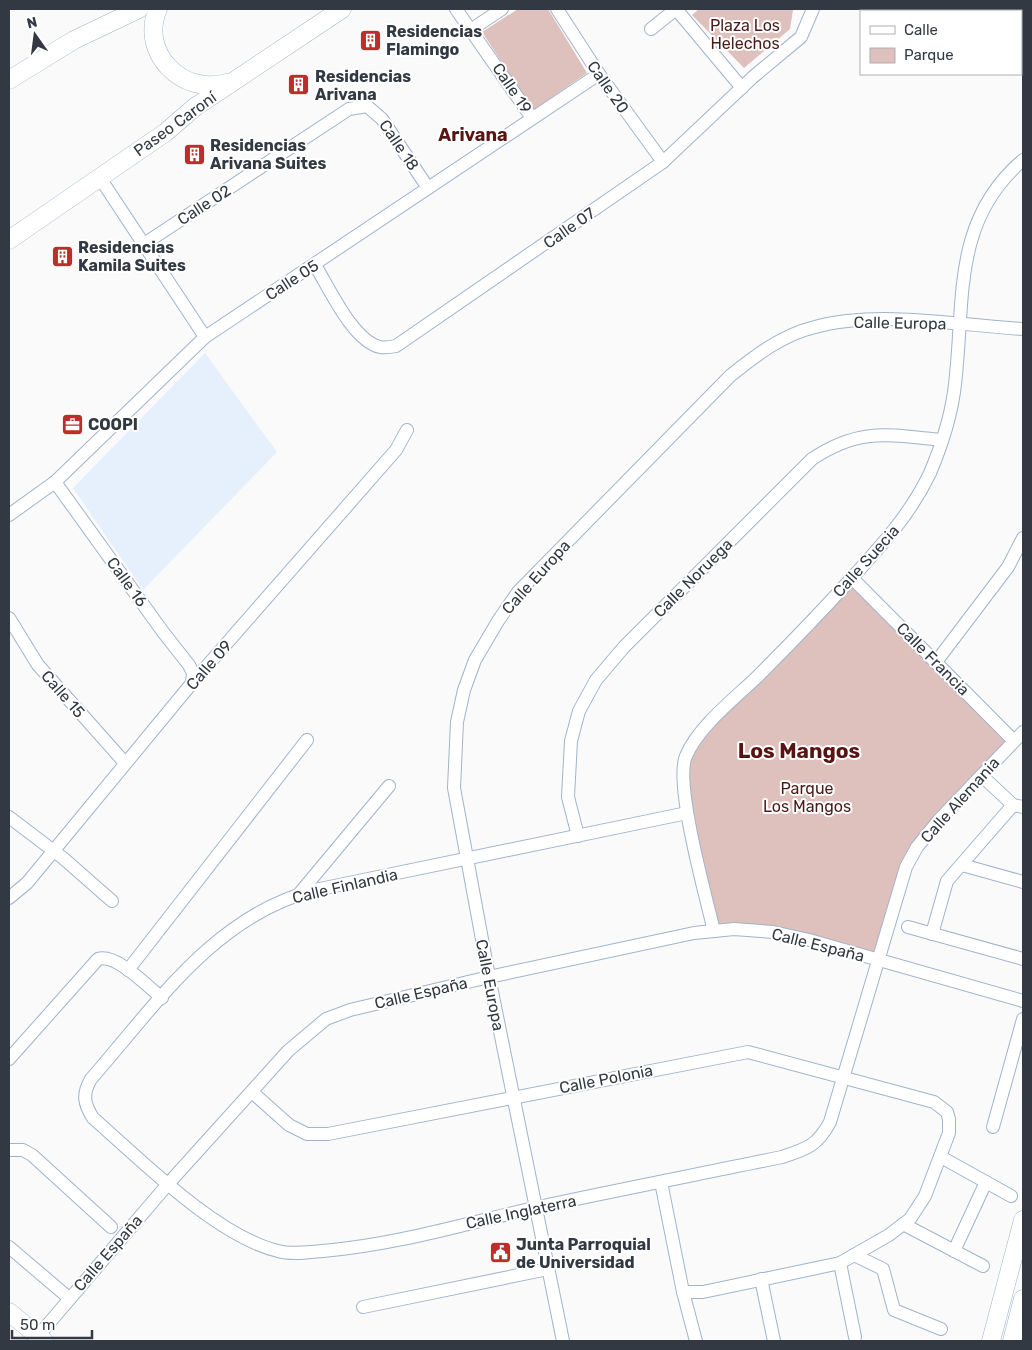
<svg xmlns="http://www.w3.org/2000/svg" width="1032" height="1350" font-family="Rubik,sans-serif">
	<style>
		.built { fill: #e6effc }
		.green { fill: #dec0bc }
		.lines { fill: none; stroke-linecap: round; stroke-linejoin: round }
		.street-casing { stroke: #a2b3cc; stroke-width: 14 }
		.secondary-casing { stroke: #a2b3cc; stroke-width: 19 }
		.street { stroke: #fff; stroke-width: 12 }
		.secondary { stroke: #fff; stroke-width: 18 }
		.labels { text-anchor: middle; dominant-baseline: central; stroke-width: 4; stroke-linejoin: round; paint-order: stroke }
		.park-label { font-size: 16px; fill: #4a1c19; stroke: #fff }
		.poi-label { font-size: 16px; font-weight: bold; fill: #323942; stroke: #fff; text-anchor: start }
		.street-label { font-size: 16px; fill: #323942; stroke: #fff }
		.neighbourhood-label { font-size: 18px; font-weight: bold; fill: #581412; stroke: #fff }
		.district-label { font-size: 21px; font-weight: bold; fill: #581412; stroke: #fff }
	</style>
	<rect width="100%" height="100%" fill="#fafafa"/>
	<path class="built" d="M205,353L277,452L143,590L73,488Z"/>
	<g class="green">
		<path d="M518,9H548L587,73L533,110L482,32Z"/>
		<path d="M699,9H791L793,10L790,29L744,68L692,15Z"/>
		<path d="M852,578L1014,741L917,847L880,960L809,940L714,931L683,774L693,742Z"/>
	</g>
	<g class="lines">
		<defs>
			<g id="street">
				<path d="M456,9L532,118"/>
				<path d="M557,9L599,74L663,162"/>
				<path d="M676,9L742,88"/>
				<path d="M472,29L502,9"/>
				<path d="M651,29L676,9"/>
				<path d="M100,178L205,337"/>
				<path d="M144,244L349,109L367,106L382,119L428,188"/>
				<path d="M315,265C329,288 353,341 380,347C385,348 391,347 396,346L663,162L753,77L801,37L813,9"/>
				<path d="M55,482L163,632L189,665L193,673L192,683"/>
				<path d="M9,515L55,482L205,337L599,74"/>
				<path d="M852,578L1014,741"/>
				<path d="M9,618L38,665L125,763"/>
				<path d="M936,662L1008,567L1023,538"/>
				<path d="M982,776L1013,805L1023,807"/>
				<path d="M687,813L315,890C215,915 155,1006 91,1079C82,1094 84,1104 93,1118C141,1160 216,1236 278,1251C292,1255 309,1252 323,1251C395,1245 464,1224 534,1208C617,1190 700,1174 782,1157C807,1149 818,1145 830,1122L906,867L917,847L939,820L1023,732"/>
				<path d="M9,817L63,858L112,901"/>
				<path d="M578,836L568,797L571,741L579,711L596,680L624,647L812,459C860,427 888,435 942,440"/>
				<path d="M962,865L1023,882"/>
				<path d="M299,894L389,786"/>
				<path d="M9,898L27,883L192,683L396,450L407,430"/>
				<path d="M908,927L1023,959"/>
				<path d="M714,931C706,897 674,783 686,756C698,727 735,698 757,677C789,645 820,613 850,580C881,546 910,515 930,473C941,447 950,420 954,392C966,306 949,223 1023,160"/>
				<path d="M932,934L947,881L1013,805"/>
				<path d="M128,970L307,740"/>
				<path d="M9,1059L98,959C116,953 147,986 162,998"/>
				<path d="M252,1092L289,1125L307,1134H328L748,1052L934,1102L947,1112L949,1119V1133L925,1196L910,1219L889,1235L840,1263L703,1292H683L661,1182"/>
				<path d="M993,1127L1023,1019"/>
				<path d="M9,1150H23L32,1155L111,1227"/>
				<path d="M941,1157L1011,1196"/>
				<path d="M903,1224L983,1266"/>
				<path d="M9,1247L69,1298"/>
				<path d="M954,1251L986,1182"/>
				<path d="M854,1255L883,1269L894,1310L941,1329"/>
				<path d="M840,1263L855,1337"/>
				<path d="M761,1279L774,1341"/>
				<path d="M683,1292L696,1341"/>
				<path d="M363,1307L548,1269"/>
				<path d="M38,1336L168,1184L288,1051L326,1019L350,1010L489,977L694,933L734,929L773,932L809,940L1023,1001"/>
				<path d="M563,1341L489,977L454,788L457,722L464,690L475,660L498,621L518,592L730,376C756,355 782,335 815,327C877,310 959,325 1023,329"/>
			</g>
			<g id="secondary">
				<path d="M158,9C139,52 182,96 226,83"/>
				<path d="M9,80L74,40L139,9"/>
				<path d="M9,240L166,132L195,107L342,9"/>
				<path d="M9,1312L44,1341"/>
				<path d="M991,1341L1023,1220"/>
				<path d="M1012,1341L1023,1299"/>
			</g>
		</defs>
		<use href="#street" class="street-casing"/>
		<use href="#secondary" class="secondary-casing"/>
		<use href="#street" class="street"/>
		<use href="#secondary" class="secondary"/>
	</g>
	<defs>
		<symbol id="building-square" viewBox="-11 -11 22 22"><rect x="-9" y="-9" width="18" height="18" rx="4" fill="#bc2d2b" stroke="#fff"/><path d="M-4-6H4V6H1V3H-1V6H-4ZM-2.5-4.3h1.7v1.8h-1.7ZM.8-4.3h1.7v1.8H.8ZM-2.5-1h1.7V.8h-1.7ZM.8-1h1.7V.8H.8Z" fill="#fff"/></symbol>
		<symbol id="office-square" viewBox="-11 -11 22 22"><rect x="-9" y="-9" width="18" height="18" rx="4" fill="#bc2d2b" stroke="#fff"/><path d="M-6-3h4V-5.5h4V-3h4V5H-6ZM-1-4.5V-3h2v-1.5ZM-6 0V1H6V0Z" fill="#fff"/></symbol>
		<symbol id="civic-square" viewBox="-11 -11 22 22"><rect x="-9" y="-9" width="18" height="18" rx="4" fill="#bc2d2b" stroke="#fff"/><path d="M-.6-6.5H3V-4.5H.6V-3L4-1V1h2V6H-6V1h2V-1L-.6-3ZM-1.2 2.5V6h2.4V2.5Z" fill="#fff"/></symbol>
	</defs>
	<g fill-rule="evenodd">
		<use href="#building-square" x="358" y="28" width="25" height="25"/>
		<use href="#building-square" x="286" y="72" width="25" height="25"/>
		<use href="#building-square" x="182" y="142" width="25" height="25"/>
		<use href="#building-square" x="50" y="244" width="25" height="25"/>
		<use href="#office-square" x="60" y="412" width="25" height="25"/>
		<use href="#civic-square" x="488" y="1240" width="25" height="25"/>
	</g>
	<g class="labels">
		<g class="park-label">
			<text x="745" y="25">Plaza Los<tspan x="745" dy="18">Helechos</tspan></text>
			<text x="807" y="788">Parque<tspan x="807" dy="18">Los Mangos</tspan></text>
		</g>
		<g class="poi-label">
			<text x="386" y="31">Residencias<tspan x="386" dy="18">Flamingo</tspan></text>
			<text x="315" y="76">Residencias<tspan x="315" dy="18">Arivana</tspan></text>
			<text x="210" y="145">Residencias<tspan x="210" dy="18">Arivana Suites</tspan></text>
			<text x="78" y="247">Residencias<tspan x="78" dy="18">Kamila Suites</tspan></text>
			<text x="88" y="424">COOPI</text>
			<text x="516" y="1244">Junta Parroquial<tspan x="516" dy="18">de Universidad</tspan></text>
		</g>
		<g class="street-label">
			<text transform="translate(608 87) rotate(55)">Calle 20</text>
			<text transform="translate(512 88) rotate(56)">Calle 19</text>
			<text transform="translate(175 124) rotate(-36)">Paseo Caroní</text>
			<text transform="translate(399 145) rotate(56)">Calle 18</text>
			<text transform="translate(204 205) rotate(-33)">Calle 02</text>
			<text transform="translate(569 228) rotate(-35)">Calle 07</text>
			<text transform="translate(292 280) rotate(-33)">Calle 05</text>
			<text transform="translate(900 323) rotate(1)">Calle Europa</text>
			<text transform="translate(866 561) rotate(-48)">Calle Suecia</text>
			<text transform="translate(536 577) rotate(-48)">Calle Europa</text>
			<text transform="translate(693 578) rotate(-45)">Calle Noruega</text>
			<text transform="translate(127 582) rotate(54)">Calle 16</text>
			<text transform="translate(933 659) rotate(45)">Calle Francia</text>
			<text transform="translate(209 665) rotate(-49)">Calle 09</text>
			<text transform="translate(63 694) rotate(49)">Calle 15</text>
			<text transform="translate(960 800) rotate(-48)">Calle Alemania</text>
			<text transform="translate(345 886) rotate(-13)">Calle Finlandia</text>
			<text transform="translate(818 945) rotate(14)">Calle España</text>
			<text transform="translate(490 985) rotate(79)">Calle Europa</text>
			<text transform="translate(421 993) rotate(-13)">Calle España</text>
			<text transform="translate(606 1079) rotate(-11)">Calle Polonia</text>
			<text transform="translate(521 1212) rotate(-12)">Calle Inglaterra</text>
			<text transform="translate(108 1253) rotate(-49)">Calle España</text>
		</g>
		<g class="neighbourhood-label">
			<text x="473" y="135">Arivana</text>
		</g>
		<g class="district-label">
			<text x="799" y="750">Los Mangos</text>
		</g>
	</g>
	<rect width="1032" height="1350" fill="none" stroke="#323942" stroke-width="20"/>
	<rect x="860" y="10" width="162" height="65" fill="#ffffff" stroke="#adb0b3"/>
	<rect x="870" y="26" width="25" height="8" fill="#ffffff" stroke="#adb0b3"/>
	<text x="904" y="35" font-size="15" fill="#323942">Calle</text>
	<rect x="870" y="48" width="25" height="15" fill="#dec0bc" stroke="#adb0b3"/>
	<text x="904" y="60" font-size="15" fill="#323942">Parque</text>
	<g transform="translate(35 35) rotate(346)" stroke="#ffffff" stroke-width="4" paint-order="stroke">
	<path d="M0-4L9 19L0 12L-9 19Z" fill="#323942"/>
	<text y="-8" font-size="14" font-weight="bold" text-anchor="middle" fill="#323942">N</text>
	</g>
	<path d="M12 1330v8h80v-8" fill="none" stroke="#323942" stroke-width="2.5"/>
	<text x="20" y="1330" font-size="15" fill="#323942" stroke="#ffffff" stroke-width="4" paint-order="stroke">50 m</text>
</svg>
